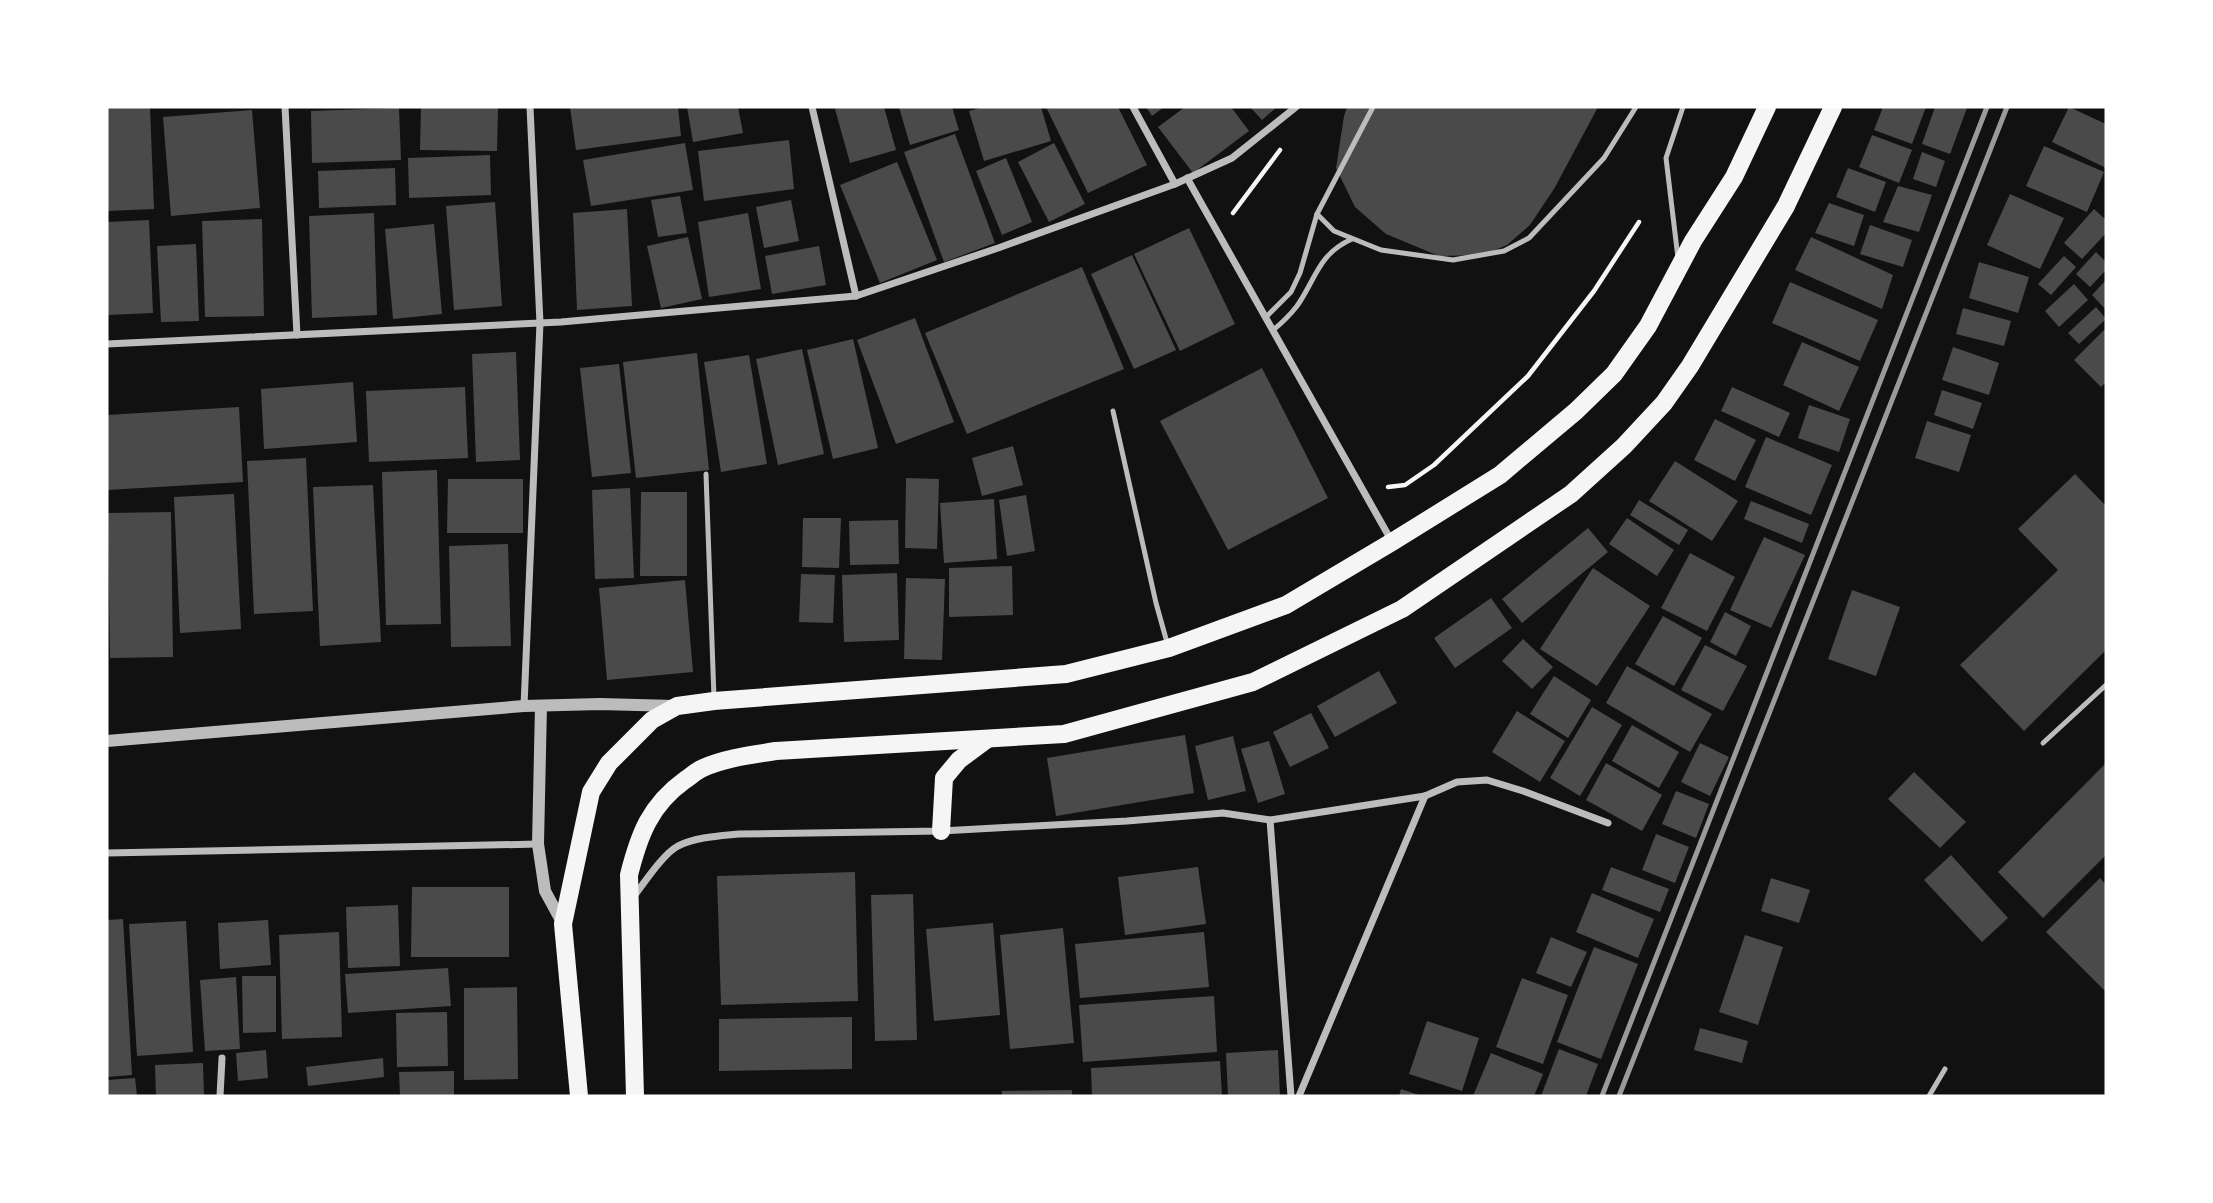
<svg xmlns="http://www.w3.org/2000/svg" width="2213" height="1203" font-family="Barlow,sans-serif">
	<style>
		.building { fill: #4a4a4a }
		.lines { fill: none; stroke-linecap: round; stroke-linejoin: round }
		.path { stroke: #f5f5f5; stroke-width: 4.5 }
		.service { stroke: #bcbcbc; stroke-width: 5 }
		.minor { stroke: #bcbcbc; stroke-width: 7 }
		.tertiary { stroke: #bcbcbc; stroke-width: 12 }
		.primary { stroke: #f5f5f5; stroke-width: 18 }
		.rail { stroke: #9a9a9a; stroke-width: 5 }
	</style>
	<rect width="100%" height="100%" fill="#111"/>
	<g class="building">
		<path d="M107,107H150L154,209L107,211Z"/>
		<path d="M421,107H498L497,151L420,150Z"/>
		<path d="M570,107H678L681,136L576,150Z"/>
		<path d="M687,107H738L743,133L693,142Z"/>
		<path d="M842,107H884L896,150L850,163L835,109Z"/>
		<path d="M899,107H952L959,130L910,145Z"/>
		<path d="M984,107H1041L1051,141L984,161L969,111Z"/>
		<path d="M1046,107H1118L1147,165L1088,193Z"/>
		<path d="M1146,107H1164L1152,116Z"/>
		<path d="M1185,107H1231L1249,131L1193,173L1158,127Z"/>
		<path d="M1250,107H1277L1262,120Z"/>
		<path d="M1347,107H1598L1554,189L1530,225L1507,245L1483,255L1439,256L1386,234L1355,207L1336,168L1344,116Z"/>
		<path d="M1883,107H1926L1912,144L1874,130Z"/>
		<path d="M1935,107L1967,108L1950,154L1922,144Z"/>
		<path d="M2069,107L2106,124V168L2052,142Z"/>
		<path d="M399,108L401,160L312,163L311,111Z"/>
		<path d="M252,110L260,208L171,216L163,117Z"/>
		<path d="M955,134L995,243L944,262L904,152Z"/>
		<path d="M1872,135L1912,150L1899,183L1859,167Z"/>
		<path d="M789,140L794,189L704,201L698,151Z"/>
		<path d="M685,143L693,190L591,206L583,160Z"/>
		<path d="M1054,143L1085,204L1049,222L1018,162Z"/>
		<path d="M2044,146L2104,172L2087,212L2026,186Z"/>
		<path d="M1922,152L1945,161L1936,187L1913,179Z"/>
		<path d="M490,155L491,195L409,198L408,158Z"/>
		<path d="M1006,158L1032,222L1002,235L976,171Z"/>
		<path d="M897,162L937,260L880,283L840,185Z"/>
		<path d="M395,168L396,205L319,208L318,171Z"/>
		<path d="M1848,168L1886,182L1875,212L1836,197Z"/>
		<path d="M1898,186L1932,195L1919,232L1883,222Z"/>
		<path d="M2010,194L2064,218L2040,269L1987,245Z"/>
		<path d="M680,196L687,233L658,237L651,200Z"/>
		<path d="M791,200L799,241L764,248L756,207Z"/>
		<path d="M495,202L502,306L454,310L446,206Z"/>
		<path d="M1829,203L1864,215L1854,246L1815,233Z"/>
		<path d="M627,209L632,306L577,310L573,213Z"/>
		<path d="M2094,209L2106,220V233L2082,259L2064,243Z"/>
		<path d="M374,213L377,315L312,318L309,216Z"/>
		<path d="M748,213L761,289L709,297L698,222Z"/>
		<path d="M262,219L264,316L205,317L202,221Z"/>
		<path d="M149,220L153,313L107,315V222Z"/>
		<path d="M434,224L442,314L393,319L385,229Z"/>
		<path d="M1870,225L1912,240L1903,267L1860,254Z"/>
		<path d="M1189,228L1235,324L1180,351L1134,254Z"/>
		<path d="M688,237L702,299L661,308L647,246Z"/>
		<path d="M1811,237L1893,275L1882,309L1795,270Z"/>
		<path d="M196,244L199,321L161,322L157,246Z"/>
		<path d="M819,246L826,285L772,294L765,256Z"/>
		<path d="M2096,252L2106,262V270L2090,287L2076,274Z"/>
		<path d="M1132,255L1176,350L1134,369L1091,274Z"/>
		<path d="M2064,256L2076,267L2051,295L2038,284Z"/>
		<path d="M1979,262L2029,277L2018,313L1969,298Z"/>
		<path d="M1082,267L1124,369L967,434L925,333Z"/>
		<path d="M2106,280V310L2092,295Z"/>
		<path d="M1790,282L1878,320L1860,361L1772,323Z"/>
		<path d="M2074,284L2088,300L2059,327L2045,311Z"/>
		<path d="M2096,307L2106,319L2079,344L2068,333Z"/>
		<path d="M1963,308L2011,321L2004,346L1956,334Z"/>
		<path d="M915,318L954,422L896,444L857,340Z"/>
		<path d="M2106,328V382L2101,387L2074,360Z"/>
		<path d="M853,339L878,448L833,459L807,350Z"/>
		<path d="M1802,342L1859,367L1839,411L1783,385Z"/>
		<path d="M1953,347L1999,363L1989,395L1942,380Z"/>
		<path d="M802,349L824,454L778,465L756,359Z"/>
		<path d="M516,352L520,460L476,462L472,354Z"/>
		<path d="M697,353L709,470L636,478L623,362Z"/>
		<path d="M749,355L767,464L721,472L704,362Z"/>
		<path d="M619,364L631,473L592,477L580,368Z"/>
		<path d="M1262,368L1328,498L1228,550L1160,421Z"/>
		<path d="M353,382L357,442L264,449L261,389Z"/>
		<path d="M465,387L468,458L369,462L366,391Z"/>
		<path d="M1732,387L1790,413L1779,437L1721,411Z"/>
		<path d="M1942,390L1982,403L1973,429L1934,415Z"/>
		<path d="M1809,405L1850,419L1839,452L1798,438Z"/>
		<path d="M239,407L243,482L107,490V415Z"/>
		<path d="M1715,419L1756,440L1735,481L1694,460Z"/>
		<path d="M1927,421L1971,435L1959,472L1915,458Z"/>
		<path d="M1766,437L1832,465L1811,515L1745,487Z"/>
		<path d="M1013,446L1023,485L982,496L972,458Z"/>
		<path d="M306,458L313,611L254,614L247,461Z"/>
		<path d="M1675,461L1738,501L1712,541L1649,501Z"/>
		<path d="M437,470L441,624L386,625L382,472Z"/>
		<path d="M2075,474L2106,506V650L2024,731L1960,665L2058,570L2018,529Z"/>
		<path d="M906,478L939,479L937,549L905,548Z"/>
		<path d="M448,479H523V533H447Z"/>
		<path d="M373,485L381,642L320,646L313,487Z"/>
		<path d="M630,488L634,578L595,579L592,490Z"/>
		<path d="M641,492H687V576H640Z"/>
		<path d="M234,494L241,629L180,633L174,497Z"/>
		<path d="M1026,495L1035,551L1007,556L999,500Z"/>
		<path d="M994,499L997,559L944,563L940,503Z"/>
		<path d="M1639,500L1688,530L1679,545L1630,515Z"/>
		<path d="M1751,501L1809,524L1802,543L1744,519Z"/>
		<path d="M171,512L173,657L110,658L108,513Z"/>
		<path d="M803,518H841L839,568L802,567Z"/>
		<path d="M1627,518L1674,550L1657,576L1609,544Z"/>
		<path d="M898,520L899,564L850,565L849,521Z"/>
		<path d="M1588,528L1608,552L1522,623L1502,599Z"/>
		<path d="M1764,537L1805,555L1771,628L1730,610Z"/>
		<path d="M508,544L511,646L451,647L449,546Z"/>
		<path d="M1690,553L1735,577L1707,631L1661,608Z"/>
		<path d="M1012,566L1013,615L949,617V568Z"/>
		<path d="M1593,568L1650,606L1597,686L1540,649Z"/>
		<path d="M897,573L899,640L844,642L842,575Z"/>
		<path d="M801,574L835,575L833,623L799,622Z"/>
		<path d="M906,578L945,579L942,660L904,659Z"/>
		<path d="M685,580L693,672L607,680L599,588Z"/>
		<path d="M1852,590L1900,607L1876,676L1828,659Z"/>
		<path d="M1491,598L1512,628L1455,668L1434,638Z"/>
		<path d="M1725,612L1751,626L1736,656L1710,642Z"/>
		<path d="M1663,616L1702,638L1674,686L1635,664Z"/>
		<path d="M1523,639L1553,667L1532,689L1502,661Z"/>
		<path d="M1705,645L1747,666L1723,711L1681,690Z"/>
		<path d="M1627,666L1712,714L1690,752L1606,703Z"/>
		<path d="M1379,671L1397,703L1335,737L1317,706Z"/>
		<path d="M1554,676L1591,700L1568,738L1530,714Z"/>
		<path d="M1592,707L1622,725L1580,796L1550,778Z"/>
		<path d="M1517,711L1565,741L1540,782L1492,752Z"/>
		<path d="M1311,713L1329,748L1290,767L1273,732Z"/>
		<path d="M1632,725L1679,752L1659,788L1612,761Z"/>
		<path d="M1185,735L1194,793L1056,816L1047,758Z"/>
		<path d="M1233,736L1246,791L1208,800L1195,746Z"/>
		<path d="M1269,741L1285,794L1258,803L1241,749Z"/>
		<path d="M1700,743L1729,757L1710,796L1681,782Z"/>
		<path d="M1606,763L1662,795L1642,831L1586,800Z"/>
		<path d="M2106,763V855L2043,918L1998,872Z"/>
		<path d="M1914,772L1966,822L1940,848L1888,799Z"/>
		<path d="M1676,791L1709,804L1696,838L1662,824Z"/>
		<path d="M1656,834L1689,847L1675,883L1642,870Z"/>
		<path d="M1951,855L2008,918L1982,942L1924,880Z"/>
		<path d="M1198,867L1206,924L1125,935L1118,877Z"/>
		<path d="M1611,867L1669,889L1660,912L1602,890Z"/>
		<path d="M855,872L858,1001L721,1005L717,876Z"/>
		<path d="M1771,878L1810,890L1799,923L1761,911Z"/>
		<path d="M2100,878L2106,885V992L2046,932Z"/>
		<path d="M412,887H509V957H411Z"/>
		<path d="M1592,893L1654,919L1638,958L1576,932Z"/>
		<path d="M913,894L917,1040L875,1041L871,895Z"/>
		<path d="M398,905L400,966L348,968L346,907Z"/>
		<path d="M123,919L132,1075L107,1077V920Z"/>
		<path d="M268,920L271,965L220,969L218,923Z"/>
		<path d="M186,921L193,1052L137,1056L129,924Z"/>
		<path d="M993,923L1000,1015L934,1021L926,929Z"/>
		<path d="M1063,928L1074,1043L1010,1049L1000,935Z"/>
		<path d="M339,932L342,1037L282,1039L279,935Z"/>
		<path d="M1204,932L1209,987L1080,998L1075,944Z"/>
		<path d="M1745,935L1783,947L1758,1025L1719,1012Z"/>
		<path d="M1551,937L1587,952L1571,987L1536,973Z"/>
		<path d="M1594,947L1638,964L1601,1059L1557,1042Z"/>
		<path d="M448,968L451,1006L348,1013L345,974Z"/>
		<path d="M242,976H276V1032L243,1033Z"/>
		<path d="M236,977L240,1049L205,1051L200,980Z"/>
		<path d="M1522,978L1568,995L1543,1064L1496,1047Z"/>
		<path d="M517,987L518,1079L464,1080V988Z"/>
		<path d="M1214,996L1217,1052L1083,1062L1079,1005Z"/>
		<path d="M447,1012L448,1066L397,1067L396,1013Z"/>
		<path d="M852,1017V1069L719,1071V1019Z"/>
		<path d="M1427,1021L1479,1038L1462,1091L1409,1074Z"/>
		<path d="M1700,1028L1748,1041L1742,1063L1694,1050Z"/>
		<path d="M1559,1049L1598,1064L1586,1096H1541Z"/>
		<path d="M266,1050L268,1078L238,1081L236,1053Z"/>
		<path d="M1278,1050L1280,1096H1228L1226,1053Z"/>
		<path d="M1491,1053L1543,1074L1534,1096H1473Z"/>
		<path d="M383,1058L384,1077L308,1086L306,1067Z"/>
		<path d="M1220,1061L1222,1096H1092L1091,1068Z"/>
		<path d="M203,1063L204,1096H156L155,1065Z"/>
		<path d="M454,1071V1096H400L399,1072Z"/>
		<path d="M135,1078L137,1096H107V1080Z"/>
		<path d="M1401,1089L1422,1096H1399Z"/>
		<path d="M1072,1090V1096H1002V1091Z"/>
	</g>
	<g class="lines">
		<g class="path">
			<path d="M1233,213L1280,150"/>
			<path d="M1388,487L1405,485L1434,465L1528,376L1594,291L1639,222"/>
		</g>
		<g class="service">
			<path d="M1317,214L1334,231L1381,250L1453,260L1504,251L1529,238L1604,158L1636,107"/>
			<path d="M1678,258L1666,158L1683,107"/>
			<path d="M1266,317L1291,292L1300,273L1317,214L1373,107"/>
			<path d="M1273,330C1282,323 1290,315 1297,306C1316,279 1318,254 1352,239"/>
			<path d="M1113,411L1156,603L1168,646"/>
			<path d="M706,474L714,698"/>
			<path d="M2043,743L2106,685"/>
			<path d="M1929,1096L1945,1069"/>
		</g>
		<g class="minor">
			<path d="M285,107L297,335"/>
			<path d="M812,107L856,296"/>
			<path d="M1133,107L1175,184"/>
			<path d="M1187,178L1391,540"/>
			<path d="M107,344L561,322L856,296L1001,247L1175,184L1232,158L1296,107"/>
			<path d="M524,706L540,323L530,107"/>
			<path d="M1270,820L1291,1096"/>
			<path d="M107,853L538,844"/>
			<path d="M634,896C645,882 663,854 678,846C696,837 719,836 739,834L941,831L1127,821L1223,813L1270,820L1425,796L1457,782L1487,780L1523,791L1608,823"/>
			<path d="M220,1096L222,1058"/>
			<path d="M1299,1096L1425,796"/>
		</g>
		<g class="tertiary">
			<path d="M541,706L538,844L545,891L563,924"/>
			<path d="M107,741L524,706L600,704L675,706"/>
		</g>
		<g class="primary">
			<path d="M941,831L944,778L959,760L986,740"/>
			<path d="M579,1096L563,924L591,792L609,763L652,720L677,706L714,701L1066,674L1169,648L1286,605L1392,542L1500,475L1576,411L1614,374L1648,326L1693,241L1734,177L1767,107"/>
			<path d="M635,1096L629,875C639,835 650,805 685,780C691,776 696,771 703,768C725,758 752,755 776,751L1064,734L1253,682L1402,609L1571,494L1624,446L1664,403L1690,366L1786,206L1833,107"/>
		</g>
		<g class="rail">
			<path d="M1602,1096L1987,107"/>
			<path d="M1619,1096L2007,107"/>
		</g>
	</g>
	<rect width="2213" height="1203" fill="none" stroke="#ffffff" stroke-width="217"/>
</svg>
